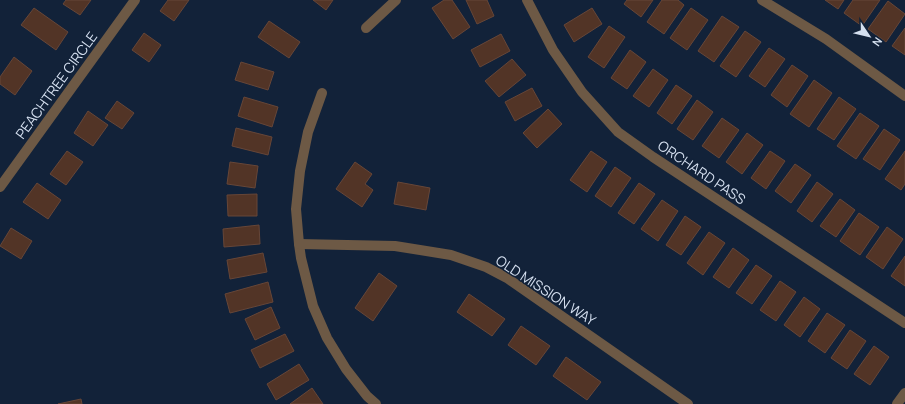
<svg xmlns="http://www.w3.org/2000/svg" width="905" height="404" font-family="Manrope,sans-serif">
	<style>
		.building { fill: #523426; stroke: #664638 }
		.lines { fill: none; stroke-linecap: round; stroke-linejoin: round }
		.minor { stroke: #6d5945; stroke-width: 10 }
		.labels { text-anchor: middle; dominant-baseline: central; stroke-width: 3; stroke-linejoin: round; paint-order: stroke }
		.street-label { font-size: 14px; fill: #d4dfef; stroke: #122239 }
	</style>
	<rect width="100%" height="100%" fill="#122239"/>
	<g class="building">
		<path d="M66,0H91L80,15L63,4Z"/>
		<path d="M168,0H189L174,21L160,11Z"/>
		<path d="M313,0H333L326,10Z"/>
		<path d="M444,0H452L470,27L453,39L432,8Z"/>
		<path d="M466,0H487L494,16L477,24Z"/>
		<path d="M627,0H653L641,17L624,4Z"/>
		<path d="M662,0H678L684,5L664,34L647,22Z"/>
		<path d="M825,0H844L838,9Z"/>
		<path d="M853,0H880L862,26L844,13Z"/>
		<path d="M888,1L905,14L886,42L868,29Z"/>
		<path d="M34,8L68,32L56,50L21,25Z"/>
		<path d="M592,8L602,24L574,42L564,25Z"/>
		<path d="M691,8L708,20L687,50L670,38Z"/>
		<path d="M722,16L739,27L714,62L698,51Z"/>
		<path d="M269,21L300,42L289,58L258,37Z"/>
		<path d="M609,26L625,37L604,68L588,57Z"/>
		<path d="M905,28V55L892,46Z"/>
		<path d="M745,31L761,42L736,77L720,66Z"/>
		<path d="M144,33L161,45L149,62L132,50Z"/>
		<path d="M501,34L510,51L480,67L471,50Z"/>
		<path d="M769,48L785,59L765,87L749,76Z"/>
		<path d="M630,50L646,62L627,89L611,78Z"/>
		<path d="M14,57L32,71L15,95L0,84V77Z"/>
		<path d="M512,59L526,75L499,97L485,81Z"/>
		<path d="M241,62L274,72L268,90L235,80Z"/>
		<path d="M792,65L808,76L787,107L771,95Z"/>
		<path d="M653,69L668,80L649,107L633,96Z"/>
		<path d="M814,80L832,93L809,127L790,114Z"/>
		<path d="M676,85L692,96L672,124L657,113Z"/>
		<path d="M532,88L542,106L515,121L505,102Z"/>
		<path d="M244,97L278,107L272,127L238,116Z"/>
		<path d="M839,97L856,109L834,140L817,129Z"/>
		<path d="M697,100L713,112L693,140L677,129Z"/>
		<path d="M117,101L134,113L122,129L105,118Z"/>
		<path d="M548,109L562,124L537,148L523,133Z"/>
		<path d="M88,111L108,125L93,146L74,133Z"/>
		<path d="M860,113L879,126L856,159L837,146Z"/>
		<path d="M722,118L739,130L719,158L702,146Z"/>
		<path d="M236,128L272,137L268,155L232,146Z"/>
		<path d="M884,129L900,140L880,170L863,159Z"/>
		<path d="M747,133L763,145L742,174L726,162Z"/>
		<path d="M67,151L83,162L66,185L50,174Z"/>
		<path d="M591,151L607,162L587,192L570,180Z"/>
		<path d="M770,151L785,161L766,189L751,178Z"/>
		<path d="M905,151V184L901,190L885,179Z"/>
		<path d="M230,162L258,166L255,188L227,184Z"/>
		<path d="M355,162L372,174L365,184L373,190L362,207L336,189Z"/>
		<path d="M795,164L811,175L791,203L775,191Z"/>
		<path d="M615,167L631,178L611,207L595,196Z"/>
		<path d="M398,182L430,188L426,210L394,204Z"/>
		<path d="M817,182L833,194L812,222L797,211Z"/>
		<path d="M37,183L61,200L48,219L23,202Z"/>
		<path d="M639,183L655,194L634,224L618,213Z"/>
		<path d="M257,194V216H228L227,195Z"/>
		<path d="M840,199L855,210L836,237L820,226Z"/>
		<path d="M662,200L678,211L658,241L641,229Z"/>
		<path d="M859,213L879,227L860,255L840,241Z"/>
		<path d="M685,216L701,227L681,255L666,245Z"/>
		<path d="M259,225L260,244L224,247L223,229Z"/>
		<path d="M887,227L903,239L883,269L866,257Z"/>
		<path d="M11,228L32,241L21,259L0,246Z"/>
		<path d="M709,232L725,243L703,275L687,263Z"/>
		<path d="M733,248L749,260L729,288L713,277Z"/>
		<path d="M263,253L267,272L230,279L227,260Z"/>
		<path d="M905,256V286L891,276Z"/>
		<path d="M756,265L772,276L752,304L736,293Z"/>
		<path d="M379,273L397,286L373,321L355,308Z"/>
		<path d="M780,281L796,292L776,321L760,310Z"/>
		<path d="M268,282L273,302L230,313L225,294Z"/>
		<path d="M469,294L505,319L492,336L457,312Z"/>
		<path d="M804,297L820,309L800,337L784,325Z"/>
		<path d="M271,307L280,328L255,340L245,319Z"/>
		<path d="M827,313L845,325L825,353L808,341Z"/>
		<path d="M521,326L550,346L536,365L508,345Z"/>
		<path d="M850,330L866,341L847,369L831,358Z"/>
		<path d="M285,334L294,351L260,368L251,350Z"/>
		<path d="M874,346L889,357L870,385L854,374Z"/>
		<path d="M566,357L601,382L587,400L553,376Z"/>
		<path d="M299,364L309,380L276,400L267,384Z"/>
		<path d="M312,388L323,404H290Z"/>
		<path d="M81,399L82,404H58Z"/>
	</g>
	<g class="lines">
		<g class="minor">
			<path d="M527,0L553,50L582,92L618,132L653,157L905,323"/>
			<path d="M762,0L826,39L905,96"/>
			<path d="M366,28L396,0"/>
			<path d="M322,93L308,132L300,171L296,209L299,244L301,258L313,306L327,338L346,369L367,396L376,404"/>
			<path d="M0,187L135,0"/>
			<path d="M299,244L395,246L451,255L486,267L507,278L688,404"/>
			<path d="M897,404L905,393"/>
		</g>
	</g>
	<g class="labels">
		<g class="street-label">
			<text transform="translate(56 85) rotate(-54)">PEACHTREE CIRCLE</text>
			<text transform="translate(702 172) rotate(34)">ORCHARD PASS</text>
			<text transform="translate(546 290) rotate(33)">OLD MISSION WAY</text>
		</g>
	</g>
	<g transform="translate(869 36) rotate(125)" stroke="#122239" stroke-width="3" paint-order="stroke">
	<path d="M0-3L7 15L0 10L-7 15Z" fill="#d4dfef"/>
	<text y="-6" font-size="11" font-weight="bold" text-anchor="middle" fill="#d4dfef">N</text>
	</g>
</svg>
